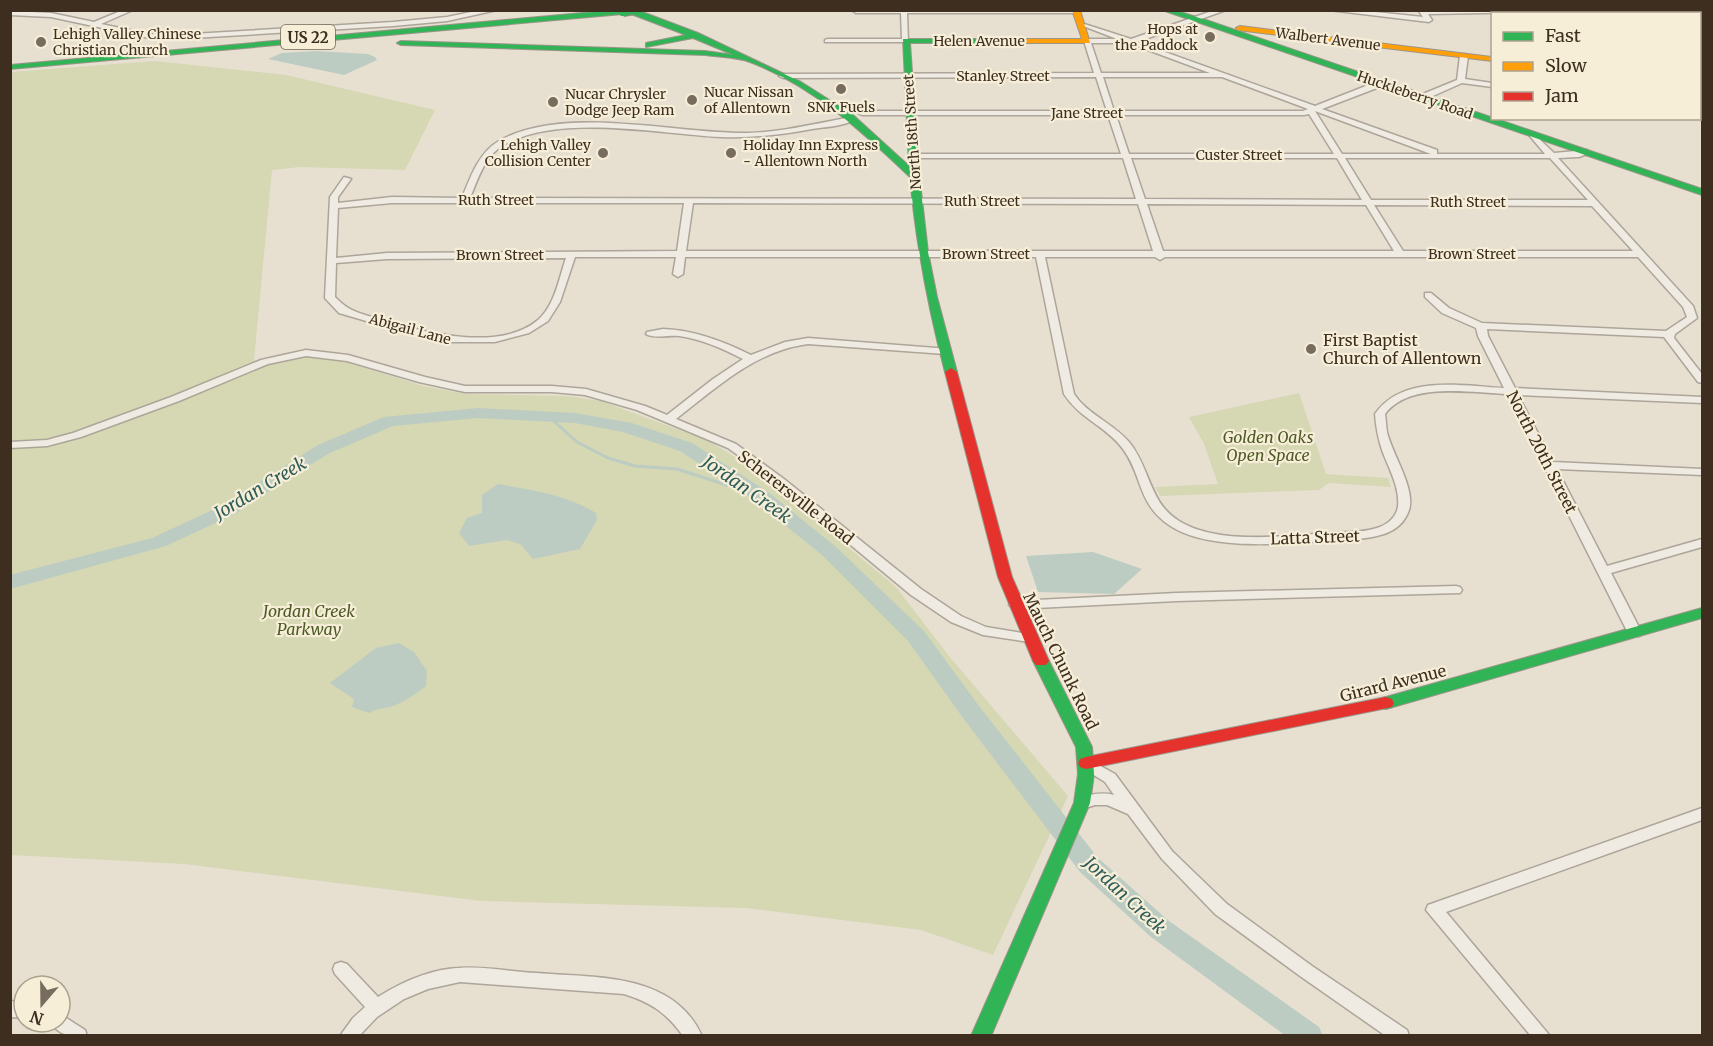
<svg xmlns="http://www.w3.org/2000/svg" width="1713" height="1046" font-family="Merriweather,serif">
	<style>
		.green { fill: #d6d7b3 }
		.water { fill: #bcccc2 }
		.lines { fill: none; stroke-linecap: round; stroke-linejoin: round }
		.stream { stroke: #bcccc2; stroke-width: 3 }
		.river { fill: #bcccc2; fill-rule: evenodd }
		.street-casing { stroke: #ada599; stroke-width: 3 }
		.fast-casing { stroke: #9c958a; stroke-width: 2 }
		.slow-casing { stroke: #9c958a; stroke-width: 2 }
		.jam-casing { stroke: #9c958a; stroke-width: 2 }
		.street { fill: #efebe3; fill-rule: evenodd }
		.fast { fill: #30b455; fill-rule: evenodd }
		.slow { fill: #ff9f0a; fill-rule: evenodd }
		.jam { fill: #e5322d; fill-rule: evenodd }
		.fast-bridge-casing { stroke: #928b80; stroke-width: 10; stroke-linecap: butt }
		.fast-bridge { stroke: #30b455; stroke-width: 8 }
		.poi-dot { fill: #786c5e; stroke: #f7eed8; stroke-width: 2 }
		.labels { text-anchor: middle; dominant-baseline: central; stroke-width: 4.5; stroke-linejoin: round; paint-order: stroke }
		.far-poi-label { font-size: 14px; fill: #3d2e20; stroke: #f7eed8; text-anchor: start }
		.far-street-label { font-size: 14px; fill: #3d2e20; stroke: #f7eed8 }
		.shield { fill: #f7eed8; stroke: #756857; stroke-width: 1.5 }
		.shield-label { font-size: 15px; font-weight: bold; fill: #3d2e20 }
		.poi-label { font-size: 16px; fill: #3d2e20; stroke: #f7eed8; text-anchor: start }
		.park-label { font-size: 16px; font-style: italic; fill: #4d5a26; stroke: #f7eed8 }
		.street-label { font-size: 16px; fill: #3d2e20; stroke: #f7eed8 }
		.water-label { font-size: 18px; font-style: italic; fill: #2f5d5a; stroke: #f7eed8 }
	</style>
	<rect width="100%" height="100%" fill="#e7e0d1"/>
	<g class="green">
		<path d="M155,61L286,75L435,110L405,170L300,167L272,170L254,360L267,366L282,360L307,357L336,359L423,386L467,394L567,396L601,401L709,441L751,467L896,587L949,656L1068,796L993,955L921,930L746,908L481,901L184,864L11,855L10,72Z"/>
		<path d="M1299,393L1326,474L1388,478L1391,487L1329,483L1319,490L1160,496L1155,487L1218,484L1204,444L1189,417Z"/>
	</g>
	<g class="water">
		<path d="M316,51L368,54L375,57L377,60L344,75L268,59L282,53Z"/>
		<path d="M498,484C532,490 567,495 596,513L597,520L580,549L533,559L520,544L507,540L469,546L459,533L467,518L482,513V495Z"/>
		<path d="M1093,552L1142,569L1114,594L1038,592L1026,556Z"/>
		<path d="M399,643L414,652L427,671L426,686C415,694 405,702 393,706C384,709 377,708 369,713L352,707L354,699L330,683L376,648Z"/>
	</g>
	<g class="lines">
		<path class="stream" d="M548,416L577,442L608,458L635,466L677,469L761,496"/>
		<path class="river" d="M478,408L575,413L632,423L692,443L768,492L836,547L924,631L979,706L1098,858L1169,921L1319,1027L1323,1036H1286L1151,937L1080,872L963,718L908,641L822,555L754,500L680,451L623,432L575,423L478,418L393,426L330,453L293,475L235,514L166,546L10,589V575L152,538L221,506L318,445L384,417Z"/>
		<defs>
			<g id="street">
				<path d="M123,10H133L101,24L149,34L176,35L393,22L447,17L481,10H497L447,21L393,26L176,39L149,38L51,17L10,15V11L51,13L94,22Z"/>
				<path d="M1215,10H1226L1137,42L1315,106L1376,82H1382V86L1322,109L1437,150V154H1545L1529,135L1533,133L1554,153L1587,150V154L1579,157L1558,158L1693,306L1697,318L1675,334L1674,338L1702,374V383L1698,382L1664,337L1487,329L1488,336L1515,388L1702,397V403L1518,395L1553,462L1702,469V475L1557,469L1607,566L1702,539V547L1611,573L1642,633L1640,636H1630L1628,633L1508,394C1471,393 1410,381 1385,414C1386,420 1386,426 1387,432C1392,454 1416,489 1409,510C1405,522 1396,530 1384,534C1365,540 1344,540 1325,541C1282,544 1207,551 1169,525C1137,503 1143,476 1123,449C1106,426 1080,419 1064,394L1036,257H685L683,274L678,277L673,274L676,257H575L560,302L548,321L529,333L495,342H451L404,332L339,313L325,298L330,197L344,177L351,179L338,197V203L392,197L462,198C470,178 479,152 499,141C565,104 674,134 748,133C783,132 818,123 852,117L856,119C845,126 825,127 812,129C781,135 752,138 721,137C659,134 559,113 504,145C485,155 478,179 470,198L1136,199L1123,158H914L910,156L914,154H1121L1108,115H862L858,113L862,111H1107L1096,77L783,78L779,76L783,74L1094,73L1084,41L1087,39H1117L1078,24V22L1131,39ZM1091,43H1129L1210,73H1101ZM1103,77H1222L1308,109L1303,111H1114ZM1315,111L1431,154H1342ZM1309,114L1334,154H1129L1116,115H1304ZM1131,158H1337L1362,200L1145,199ZM1345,158H1550L1588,200H1371ZM392,203H684L677,251L387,253L336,258L338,208ZM693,203L1138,204L1153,251H686ZM1147,204L1366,205L1394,251H1163ZM1374,205L1592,206L1633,251H1403ZM1045,257H1155L1160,260L1165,257H1638L1683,307L1687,317L1666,331L1482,323L1449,308L1431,293H1425V297L1442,313L1476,328L1478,336L1504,388C1461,386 1403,374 1375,414C1376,427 1378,438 1382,450C1388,467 1400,487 1398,506C1397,517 1387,525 1377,528C1362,533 1343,532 1327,533C1284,536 1218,545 1179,521C1149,503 1150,467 1129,442C1113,423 1088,415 1074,394ZM566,258C559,278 555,305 538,320C500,352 426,333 383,320C363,314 350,313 335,297L336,263L387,259Z"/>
				<path d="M1329,10H1356L1423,17L1418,10H1667L1428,14L1432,20L1429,22Z"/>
				<path d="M853,11V10L1079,11L1076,13H907L908,42H825V40L827,39H902L901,13H856Z"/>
				<rect x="1700" y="40" width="2" height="4"/>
				<path d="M1464,54L1468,56L1465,79L1492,83V87L1462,83L1424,100H1418V96L1457,80L1460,56Z"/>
				<rect x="1700" y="110" width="2" height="4"/>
				<path d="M663,329C694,330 723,341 751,355L785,342L808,338L949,349V353L945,354L808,344C755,351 717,387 676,419L736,444L784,479L921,589L961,616L986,627L1034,635L1036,638L1034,641L1029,642L983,635L951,622L911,595L776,483L728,448L637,410L585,395L552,392H465L419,382L347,361L306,356L268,364L179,401L81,437L47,446L10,448V442L47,440L73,433L171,397L261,360L306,350L348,355L425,377L465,386H552L586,389L645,406L667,415L713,379L743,359C723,349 702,339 679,336C669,335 654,339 646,334L647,332Z"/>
				<path d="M1456,586L1460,587L1462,590L1460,593L1177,601L1015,609L1009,605L1015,601L1177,593Z"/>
				<path d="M1086,758L1115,774L1172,851L1227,904L1312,966L1407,1030L1409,1036H1386L1300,976L1215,914L1162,859L1128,814L1107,805H1095L1082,809L1077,807L1075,803L1077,799C1090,794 1101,792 1114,795L1105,782L1081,767L1079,763L1081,759Z"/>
				<path d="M1702,808V820L1446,912L1550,1036H1531L1426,910L1428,905Z"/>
				<path d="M341,962L347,964L378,997C402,982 431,969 459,968C485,966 512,972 537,973C595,978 673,972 702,1036H683C667,1013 650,1002 624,994L460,982L428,989L404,999L377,1017L359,1036H340L353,1018L365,1007L335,974L333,969L335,964Z"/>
				<path d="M10,1001L24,1002V1018L10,1017Z"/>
				<path d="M60,1014L85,1030L87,1036C73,1036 59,1037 51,1022H60Z"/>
			</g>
			<g id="fast">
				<path d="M615,10H637L698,33L801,82L853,115L909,166L903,39H1013L1014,41L1010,43H910L919,173L928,252L937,297L957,372L955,374L951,376L945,372C928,307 916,244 910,177C863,132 813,86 750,62C737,57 719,57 705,55L401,45L397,43L401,41L705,51L734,55L693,38L646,47V43L686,35L626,12L623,14L10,69V65Z"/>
				<path d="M1162,10H1174L1209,21L1702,189V195Z"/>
				<rect x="1700" y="83" width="2" height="4"/>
				<path d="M1702,608V618L1386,709L1380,707L1378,703L1380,699L1386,697Z"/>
				<path d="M1041,656L1046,657L1049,661L1092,747L1094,774L1090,803L991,1036H971L1074,803L1078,774L1076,747L1033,661L1036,657Z"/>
			</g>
			<g id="slow">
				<path d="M1072,10H1080L1090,43H1010L1006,41L1010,39H1082Z"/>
				<path d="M1240,26L1492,57V61L1237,30L1236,28Z"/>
			</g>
			<g id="jam">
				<path d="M951,368L957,372L1012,577L1049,661L1046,665H1036L1033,661L998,577L945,372Z"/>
				<path d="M1386,697L1392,699L1394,703L1392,707L1086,769L1080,767L1078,763L1080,759L1086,757Z"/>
			</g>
		</defs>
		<use href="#street" class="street-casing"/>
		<use href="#fast" class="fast-casing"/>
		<use href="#slow" class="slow-casing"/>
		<use href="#jam" class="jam-casing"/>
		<use href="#street" class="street"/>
		<use href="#fast" class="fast"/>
		<use href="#slow" class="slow"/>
		<use href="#jam" class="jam"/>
		<defs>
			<path id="fast-bridge" d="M623,12L635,10"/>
		</defs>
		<use href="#fast-bridge" class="fast-bridge-casing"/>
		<use href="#fast-bridge" class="fast-bridge"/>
	</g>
	<g class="poi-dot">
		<circle cx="1210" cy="37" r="6"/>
		<circle cx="41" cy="42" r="6"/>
		<circle cx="841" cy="89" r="6"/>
		<circle cx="692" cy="100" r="6"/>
		<circle cx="553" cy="102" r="6"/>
		<circle cx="603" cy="153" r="6"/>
		<circle cx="731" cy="153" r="6"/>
		<circle cx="1311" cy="349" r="6"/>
	</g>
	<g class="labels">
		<g class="far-poi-label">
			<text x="1198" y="29" text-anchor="end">Hops at<tspan x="1198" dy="16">the Paddock</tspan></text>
			<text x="53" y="34">Lehigh Valley Chinese<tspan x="53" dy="16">Christian Church</tspan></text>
			<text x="704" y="92">Nucar Nissan<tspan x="704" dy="16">of Allentown</tspan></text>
			<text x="565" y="94">Nucar Chrysler<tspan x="565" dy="16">Dodge Jeep Ram</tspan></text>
			<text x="841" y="107" text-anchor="middle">SNK Fuels</text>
			<text x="591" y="145" text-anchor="end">Lehigh Valley<tspan x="591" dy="16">Collision Center</tspan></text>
			<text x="743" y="145">Holiday Inn Express<tspan x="743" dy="16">- Allentown North</tspan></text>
		</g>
		<g class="far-street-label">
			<text transform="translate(1328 39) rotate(7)">Walbert Avenue</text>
			<text x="979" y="41">Helen Avenue</text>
			<text x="1003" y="76">Stanley Street</text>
			<text transform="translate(1415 95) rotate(19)">Huckleberry Road</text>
			<text x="1087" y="113">Jane Street</text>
			<text transform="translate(912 132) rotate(-94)">North 18th Street</text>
			<text x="1239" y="155">Custer Street</text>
			<text x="496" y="200">Ruth Street</text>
			<text x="982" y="201">Ruth Street</text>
			<text x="1468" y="202">Ruth Street</text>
			<text x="986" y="254">Brown Street</text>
			<text x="1472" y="254">Brown Street</text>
			<text x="500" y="255">Brown Street</text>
			<text transform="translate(410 329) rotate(15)">Abigail Lane</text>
		</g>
		<rect class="shield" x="281" y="25" width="54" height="24" rx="4.5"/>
		<g class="shield-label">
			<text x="308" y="37">US 22</text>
		</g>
		<g class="poi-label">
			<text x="1323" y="340">First Baptist<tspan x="1323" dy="18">Church of Allentown</tspan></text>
		</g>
		<g class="park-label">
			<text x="1268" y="437">Golden Oaks<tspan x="1268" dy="18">Open Space</tspan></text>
			<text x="309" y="611">Jordan Creek<tspan x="309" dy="18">Parkway</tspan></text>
		</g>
		<g class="street-label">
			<text transform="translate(1542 452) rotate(63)">North 20th Street</text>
			<text transform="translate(796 497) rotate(38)">Scherersville Road</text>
			<text transform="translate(1315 537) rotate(-2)">Latta Street</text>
			<text transform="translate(1061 661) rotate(64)">Mauch Chunk Road</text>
			<text transform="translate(1393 683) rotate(-14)">Girard Avenue</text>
		</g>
		<g class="water-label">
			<text transform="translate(260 488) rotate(-31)">Jordan Creek</text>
			<text transform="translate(747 489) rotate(35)">Jordan Creek</text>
			<text transform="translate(1125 895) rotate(43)">Jordan Creek</text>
		</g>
	</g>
	<rect width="1713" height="1046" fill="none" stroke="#3d2e20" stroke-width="24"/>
	<rect x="1491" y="12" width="210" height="108" fill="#f7eed8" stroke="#ada18e" stroke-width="1.5"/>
	<rect x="1503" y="32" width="30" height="9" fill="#30b455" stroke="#ada18e" stroke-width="1.5"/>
	<text x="1545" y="42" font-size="18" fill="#3d2e20">Fast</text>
	<rect x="1503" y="62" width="30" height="9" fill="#ff9f0a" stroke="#ada18e" stroke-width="1.5"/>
	<text x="1545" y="72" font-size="18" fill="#3d2e20">Slow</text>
	<rect x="1503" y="92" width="30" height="9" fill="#e5322d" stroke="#ada18e" stroke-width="1.5"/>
	<text x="1545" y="102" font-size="18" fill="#3d2e20">Jam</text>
	<g transform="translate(42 1004) rotate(200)"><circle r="28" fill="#f7eed8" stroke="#ada18e" stroke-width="1.5"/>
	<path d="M0-4.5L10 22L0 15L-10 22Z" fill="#786c5e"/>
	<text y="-9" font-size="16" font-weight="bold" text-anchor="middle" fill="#3d2e20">N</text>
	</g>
</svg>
